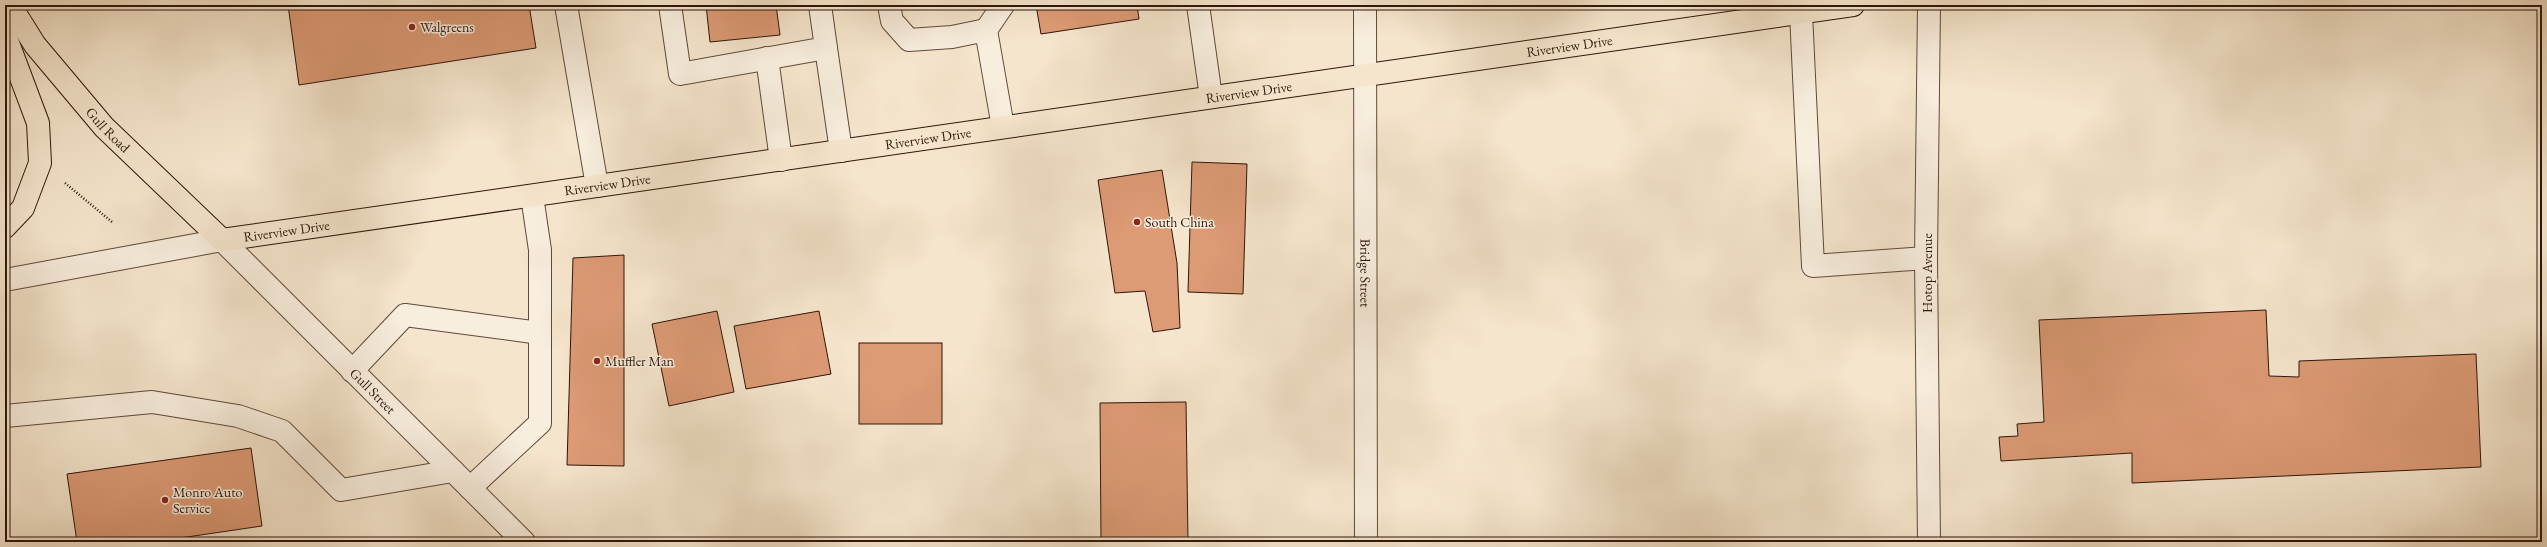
<svg xmlns="http://www.w3.org/2000/svg" width="2547" height="547" font-family="'EB Garamond',serif">
	<style>
		.building { fill: #dc9a75; stroke: #2e150a }
		.lines { fill: none; stroke-linecap: round; stroke-linejoin: round }
		.minor-casing { stroke: #60493a; stroke-width: 24 }
		.major-casing { stroke: #2e150a; stroke-width: 24 }
		.path { stroke: #2e150a; stroke-width: 2.5; stroke-dasharray: 1 2; stroke-linecap: butt }
		.minor { stroke: #f8eede; stroke-width: 22 }
		.major { stroke: #f5e5cc; stroke-width: 22 }
		.poi-dot { fill: #8f2418; stroke: #f8eede; stroke-width: 1.5 }
		.labels { text-anchor: middle; dominant-baseline: central; stroke-width: 3; stroke-linejoin: round; paint-order: stroke }
		.poi-label { font-size: 14px; fill: #2e150a; stroke: #f8eede; text-anchor: start }
		.street-label { font-size: 14px; fill: #2e150a; stroke: #f8eede }
	</style>
	<rect width="100%" height="100%" fill="#f5e5cc"/>
	<filter id="stains"><feTurbulence type="fractalNoise" baseFrequency=".005" numOctaves="4"/><feColorMatrix values="0 0 0 0 .2 0 0 0 0 .09 0 0 0 0 .02 0 0 0 .5 -.17"/></filter>
	<radialGradient id="worn" r=".72"><stop offset=".6" stop-color="#630" stop-opacity="0"/><stop offset="1" stop-color="#630" stop-opacity=".3"/></radialGradient>
	<g class="building">
		<path d="M288,5H529L536,48L299,85Z"/>
		<path d="M706,5H776L780,35L710,42Z"/>
		<path d="M1036,5H1137L1139,19L1041,34Z"/>
		<path d="M1192,162L1247,164L1243,294L1188,292Z"/>
		<path d="M1162,170L1177,263L1180,328L1153,332L1145,291L1115,293L1098,180Z"/>
		<path d="M624,255V466L567,465L573,258Z"/>
		<path d="M2266,310L2269,376L2299,377V361L2476,354L2481,467L2132,483V453L2001,461L1999,437L2018,436L2017,424L2044,422L2039,320Z"/>
		<path d="M717,311L734,392L669,406L652,324Z"/>
		<path d="M819,311L831,374L746,389L734,326Z"/>
		<rect x="859" y="343" width="83" height="81"/>
		<path d="M1186,402L1188,542H1101L1100,403Z"/>
		<path d="M251,448L262,526L153,542H77L67,474Z"/>
	</g>
	<g class="lines">
		<defs>
			<g id="minor">
				<path d="M566,5L597,186"/>
				<path d="M670,5L680,74L826,48L820,5"/>
				<path d="M889,5L892,21L909,40L952,37L986,30L1003,127"/>
				<path d="M1198,5L1211,97"/>
				<path id="s1" d="M1365,5L1366,542"/>
				<path d="M1801,13L1813,266L1926,258"/>
				<path d="M986,30L1003,5"/>
				<path d="M826,48L841,151"/>
				<path d="M767,58L781,160"/>
				<path id="s2" d="M5,280L222,240L524,542"/>
				<path d="M352,371L405,315L540,333"/>
				<path d="M5,416L152,402L238,416L282,431L341,490L453,471"/>
				<path d="M470,488L540,423V250L532,196"/>
				<path d="M1929,542L1926,258L1929,5"/>
			</g>
			<g id="major">
				<path id="s3" d="M10,5L35,45L104,127L222,240L1853,5"/>
				<path d="M5,35L38,123L40,163L23,208L5,227"/>
			</g>
		</defs>
		<use href="#minor" class="minor-casing"/>
		<use href="#major" class="major-casing"/>
		<path class="path" d="M65,183L112,222"/>
		<use href="#minor" class="minor"/>
		<use href="#major" class="major"/>
	</g>
	<g class="poi-dot">
		<circle cx="412" cy="27" r="4"/>
		<circle cx="1137" cy="222" r="4"/>
		<circle cx="597" cy="361" r="4"/>
		<circle cx="165" cy="500" r="4"/>
	</g>
	<g class="labels">
		<g class="poi-label">
			<text x="420" y="27">Walgreens</text>
			<text x="1145" y="222">South China</text>
			<text x="605" y="361">Muffler Man</text>
			<text x="173" y="492">Monro Auto<tspan x="173" dy="16">Service</tspan></text>
		</g>
		<g class="street-label">
			<text stroke="none"><textPath href="#s3" startOffset="1679">Riverview Drive</textPath></text>
			<text stroke="none"><textPath href="#s3" startOffset="1355">Riverview Drive</textPath></text>
			<text stroke="none"><textPath href="#s3" startOffset="159">Gull Road</textPath></text>
			<text stroke="none"><textPath href="#s3" startOffset="1031">Riverview Drive</textPath></text>
			<text stroke="none"><textPath href="#s3" startOffset="707">Riverview Drive</textPath></text>
			<text stroke="none"><textPath href="#s3" startOffset="383">Riverview Drive</textPath></text>
			<text stroke="none"><textPath href="#s1" startOffset="268">Bridge Street</textPath></text>
			<text transform="translate(1927 273) rotate(-90)">Hotop Avenue</text>
			<text stroke="none"><textPath href="#s2" startOffset="434">Gull Street</textPath></text>
		</g>
	</g>
	<rect width="2547" height="547" fill="none" stroke="#f5e5cc" stroke-width="20"/>
	<rect x="6" y="6" width="2535" height="535" fill="none" stroke="#2e150a" stroke-width="2"/>
	<rect x="10" y="10" width="2527" height="527" fill="none" stroke="#2e150a"/>
	<rect width="100%" height="100%" filter="url(#stains)"/>
	<rect width="100%" height="100%" fill="url(#worn)"/>
</svg>
